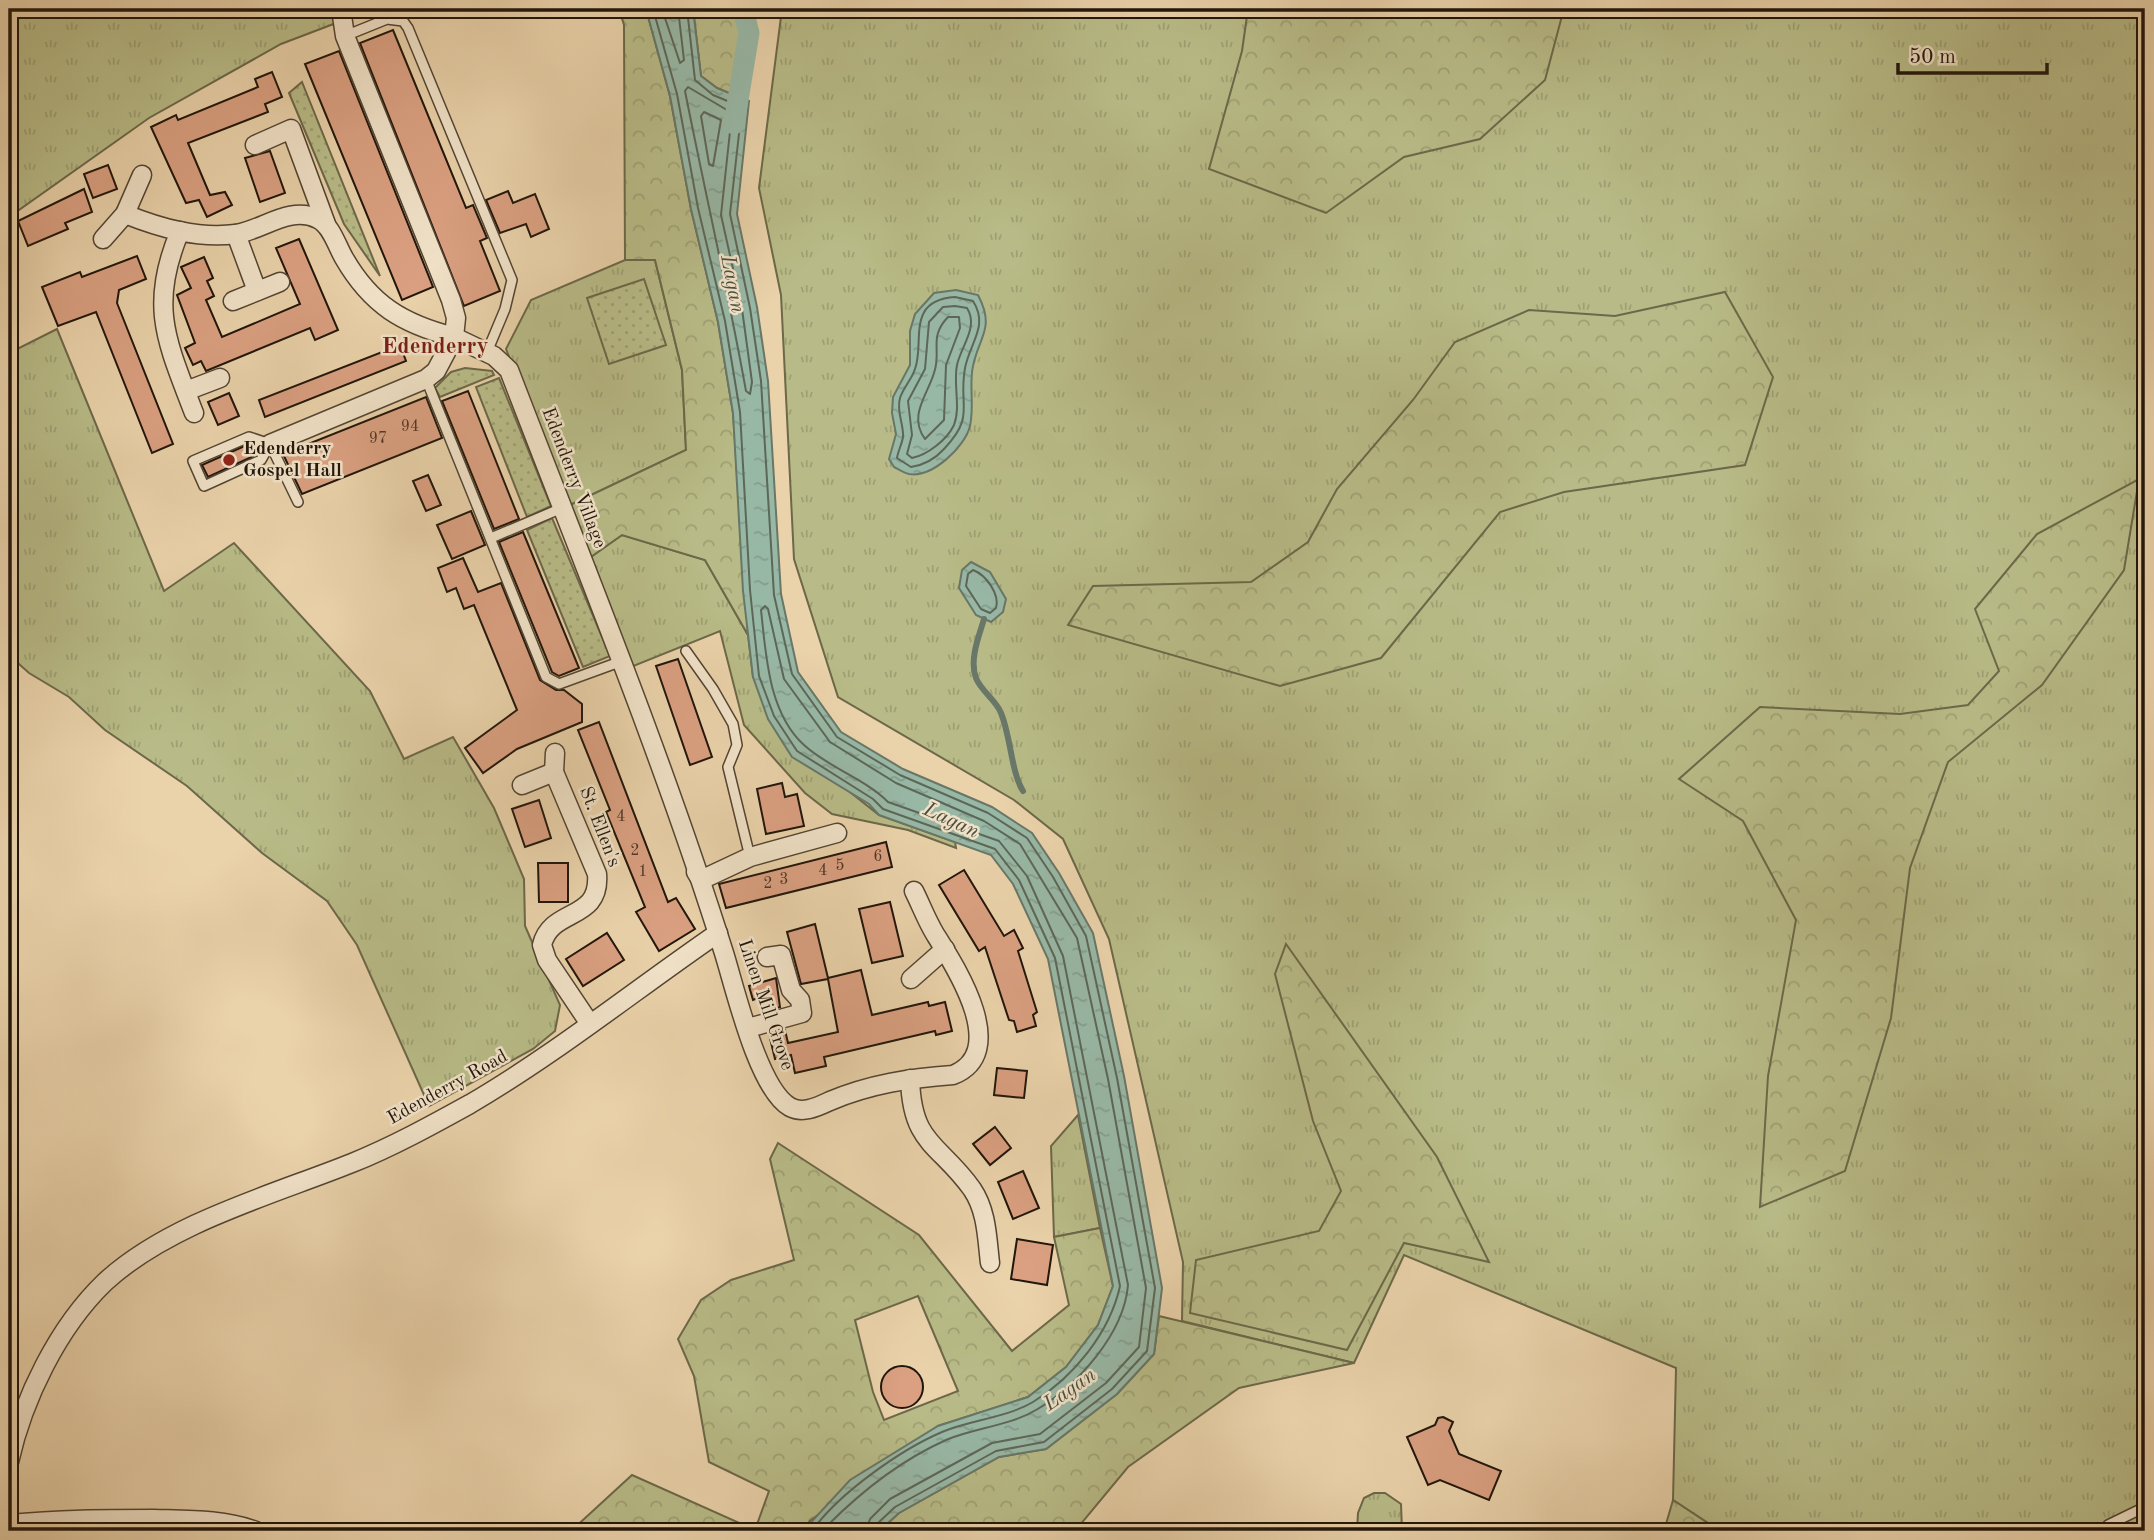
<svg xmlns="http://www.w3.org/2000/svg" width="2154" height="1540" font-family="'Old Standard TT',serif">
	<style>
		.grass { fill: url(#grass-tufts); stroke: #6c6849; stroke-width: 2 }
		.forest { fill: url(#forest-crowns); stroke: #6c6849; stroke-width: 2; fill-rule: evenodd }
		.park { fill: url(#park-dots); stroke: #6c6849; stroke-width: 2 }
		.water { fill: url(#water-ripples); stroke: #687768; stroke-width: 2 }
		.lines { fill: none; stroke-linecap: round; stroke-linejoin: round }
		.shore { stroke: #5c6758; stroke-width: 2 }
		.stream { stroke: #687768; stroke-width: 6 }
		.canal { stroke: #98b8a6; stroke-width: 21 }
		.building { fill: #daa081; stroke: #21160b; stroke-width: 2 }
		.service-casing { stroke: #534533; stroke-width: 12 }
		.minor-casing { stroke: #534533; stroke-width: 21 }
		.service { stroke: #f1e2c8; stroke-width: 9 }
		.minor { stroke: #f1e2c8; stroke-width: 18 }
		.poi-dot { fill: #8f2418; stroke: #f1e2c8; stroke-width: 2.5 }
		.labels { text-anchor: middle; dominant-baseline: central; stroke-width: 5; stroke-linejoin: round; paint-order: stroke }
		.number-label { font-size: 16px; fill: #4f3828 }
		.poi-label { font-size: 19px; font-weight: bold; fill: #21160b; stroke: #f1e2c8; text-anchor: start }
		.street-label { font-size: 19px; fill: #21160b; stroke: #f1e2c8 }
		.water-label { font-size: 21px; font-style: italic; fill: #4b4f41; stroke: #f1e2c8 }
		.quarter-label { font-size: 23px; font-weight: bold; fill: #7a1f14; stroke: #f1e2c8 }
	</style>
	<defs>
		<pattern id="grass-tufts" width="24" height="20" patternUnits="userSpaceOnUse" patternTransform="scale(1.75)"><rect width="24" height="20" fill="#b8bb87"/><path d="M3 7l-1-3M5 7V3M7 7l1-3M15 17l-1-3M17 17v-4M19 17l1-3" fill="none" stroke="#9ea073"/></pattern>
		<pattern id="forest-crowns" width="20" height="18" patternUnits="userSpaceOnUse" patternTransform="scale(1.75)"><rect width="20" height="18" fill="#b8bb87"/><path d="M2 6a3 3 0 1 1 6 0M12 15a3 3 0 1 1 6 0" fill="none" stroke="#9ea073"/></pattern>
		<pattern id="park-dots" width="8" height="8" patternUnits="userSpaceOnUse" patternTransform="scale(1.75)"><rect width="8" height="8" fill="#b8bb87"/><path d="M2 2h.1M6 6h.1" fill="none" stroke="#9ea073" stroke-width="1.8" stroke-linecap="round"/></pattern>
		<pattern id="water-ripples" width="26" height="14" patternUnits="userSpaceOnUse" patternTransform="scale(1.75)"><rect width="26" height="14" fill="#98b8a6"/><path d="M2 4q2-2 4 0t4 0M15 11q2-2 4 0t4 0" fill="none" stroke="#839d8e"/></pattern>
	</defs>
	<rect width="100%" height="100%" fill="#ead2aa"/>
	<filter id="stains"><feTurbulence type="fractalNoise" baseFrequency=".00286" numOctaves="4"/><feColorMatrix values="0 0 0 0 .2 0 0 0 0 .09 0 0 0 0 .02 0 0 0 .5 -.17"/></filter>
	<radialGradient id="worn" r=".72"><stop offset=".6" stop-color="#630" stop-opacity="0"/><stop offset="1" stop-color="#630" stop-opacity=".3"/></radialGradient>
	<g class="grass">
		<path d="M9,9H373L281,44L149,118L9,217Z"/>
		<path d="M782,9H2145V1531H1720L1673,1500L1676,1368L1404,1255L1354,1363L1182,1321L1183,1262L1109,939L1063,839L1014,800L838,697L794,559L781,295L759,188Z"/>
		<path d="M625,260H655L682,370L686,450L568,506L506,349L531,300Z"/>
		<path d="M57,329L164,591L234,543L370,691L404,759L453,737L494,808L524,879L525,926L560,1005L555,1031L533,1049L429,1106L357,945L327,901L262,853L187,786L105,730L69,697L29,673L9,655V353Z"/>
		<path d="M622,535L705,560L748,635L753,677L850,792L879,815L955,842L956,848L908,830L832,814L805,793L744,725L720,631L631,667L588,559Z"/>
		<path d="M1078,1115L1100,1228L1054,1237L1051,1146Z"/>
		<path d="M1374,1493H1385L1401,1504L1402,1531H1357L1358,1513L1364,1498Z"/>
	</g>
	<g class="forest">
		<path d="M619,9H646L670,96L691,209L718,322L733,413L748,635L705,560L622,535L588,559L568,506L686,450L682,370L655,260H625L624,25Z"/>
		<path d="M693,9H735L742,34L733,95L717,88L701,76Z"/>
		<path d="M1248,9H1557L1563,12L1545,80L1480,139L1404,157L1326,213L1209,169L1242,51Z"/>
		<path d="M1725,292L1773,377L1745,465L1564,492L1500,512L1381,658L1280,686L1068,625L1093,586L1251,582L1308,542L1337,489L1413,400L1455,342L1529,310L1615,316Z"/>
		<path d="M2139,479L2124,570L2042,685L1948,762L1910,868L1891,1018L1845,1171L1760,1207L1768,1076L1796,920L1743,821L1679,779L1760,707L1900,714L1968,705L1999,671L1975,609L2037,534Z"/>
		<path d="M1286,944L1437,1157L1489,1262L1404,1243L1347,1350L1190,1313L1196,1260L1319,1231L1341,1191L1313,1121L1275,974Z"/>
		<path d="M778,1143L919,1235L1012,1351L1069,1305L1054,1237L1100,1228L1113,1286L1098,1325L1066,1367L1028,1397L938,1426L810,1521L803,1531H571L632,1475L755,1530L769,1491L709,1462L694,1376L678,1339L701,1300L731,1280L794,1260L770,1159ZM918,1296L958,1391L884,1420L873,1392L855,1320Z"/>
		<path d="M1159,1316L1354,1363L1239,1388L1128,1467L1075,1531H879L899,1513L999,1457L1046,1449L1117,1394L1154,1354Z"/>
		<path d="M1673,1500L1720,1531H1664Z"/>
	</g>
	<g class="park">
		<path d="M302,82L380,276L344,224L289,93Z"/>
		<path d="M644,279L666,345L609,364L587,298Z"/>
		<path d="M465,368L492,371L494,375L440,397L435,388L451,372Z"/>
		<path d="M499,378L551,506L527,517L476,387Z"/>
		<path d="M552,518L610,656L583,667L527,530Z"/>
	</g>
	<g class="water">
		<path d="M646,9H693L701,76L717,88L749,101L737,214L757,307L768,381L781,594L798,672L841,732L903,769L992,807L1032,833L1059,873L1093,933L1124,1076L1162,1288L1154,1354L1117,1394L1046,1449L999,1457L899,1513L879,1531H803L850,1480L938,1426L1028,1397L1066,1367L1098,1325L1113,1286L1048,959L1013,884L991,855L879,815L869,804L792,757L768,719L753,677L743,591L733,413L718,322L691,209L670,96Z"/>
		<path d="M956,290L978,295C997,331 976,338 972,372C970,390 974,408 970,426C965,447 932,478 909,474C904,473 898,469 894,467L889,459L896,434L892,413L893,397L910,365V331L915,314L934,293Z"/>
		<path d="M971,562L990,572L1006,599L1003,612L991,622L976,615L959,588L962,570Z"/>
	</g>
	<g class="lines">
		<g class="shore">
			<path d="M653,9L677,94L698,208L725,321L740,412L750,590L759,676L774,716L797,751L873,799L883,809L995,849L1019,880L1055,958L1120,1286C1110,1332 1074,1377 1033,1402C1006,1418 970,1420 942,1432C900,1450 838,1494 812,1531"/>
			<path d="M662,9L680,63L684,60L678,9"/>
			<path d="M687,9L695,80L713,95L742,107L730,214L750,308L761,381L774,595L792,674L837,737L900,775L988,813L1027,838L1053,877L1086,936L1117,1078L1155,1288L1147,1351L1112,1389L1044,1442L996,1451L895,1507L877,1524L875,1531"/>
			<path d="M688,87L732,113L721,215L742,309L752,382L750,394L746,391C728,291 705,192 685,91Z"/>
			<path d="M704,112L721,120L713,166L709,164L701,116Z"/>
			<path d="M955,297L973,301C989,326 970,342 965,368C958,407 976,415 944,449C935,459 924,465 911,467L897,458C898,451 902,444 903,437C904,424 896,412 900,398C903,388 912,379 915,369C925,343 905,300 955,297Z"/>
			<path d="M955,306L967,308C979,327 961,346 957,365C953,384 961,407 954,425C947,440 927,455 912,458L907,454L912,435L908,401L925,369L929,322L943,307Z"/>
			<path d="M948,317H959L960,328L946,365L944,420L925,439C908,416 927,396 934,373C942,350 928,338 948,317Z"/>
			<path d="M973,570C986,575 1000,594 996,608L990,613L981,609L966,586L968,574Z"/>
			<path d="M822,1531C857,1495 899,1461 946,1440C974,1428 1009,1426 1036,1410C1077,1386 1124,1334 1128,1285L1063,956L1027,876L999,841L888,802C864,778 829,768 804,745C768,712 766,654 761,610L765,606L768,609L784,679L830,742L896,783L984,821L1020,844L1077,938L1108,1079L1146,1288L1139,1347L1106,1383L1040,1434L992,1443L890,1499L870,1519L866,1531"/>
		</g>
		<path class="stream" d="M984,619C979,636 969,660 976,678C981,691 996,700 1001,713C1011,737 1011,772 1023,791"/>
		<path class="canal" d="M734,124L749,33L743,9"/>
	</g>
	<g class="building">
		<path d="M393,30L466,208L473,205L487,238L480,241L500,291L464,306L360,43Z"/>
		<path d="M339,51L433,287L402,300L305,64Z"/>
		<path d="M272,72L282,97L265,104L268,112L188,143L210,195L225,192L232,205L207,217L199,200L186,203L151,127L176,115L178,120L258,87L255,79Z"/>
		<path d="M270,151L285,193L260,202L245,158Z"/>
		<path d="M108,165L117,189L93,198L84,174Z"/>
		<path d="M84,189L92,212L65,223L68,229L28,246L18,221Z"/>
		<path d="M508,191L513,203L535,194L549,229L531,237L526,224L500,233L486,200Z"/>
		<path d="M299,239L338,330L315,340L310,328L206,371L201,361L193,365L185,348L195,343L177,295L191,288L181,267L204,257L213,278L207,281L214,296L206,300L222,337L300,304L276,248Z"/>
		<path d="M137,256L146,279L119,290L117,303L173,444L152,453L96,312L58,326L42,287L80,272L82,277Z"/>
		<path d="M400,345L406,361L265,417L259,400Z"/>
		<path d="M468,391L519,519L494,529L442,401Z"/>
		<path d="M229,393L239,416L218,425L208,402Z"/>
		<path d="M426,397L442,438L302,494L283,454Z"/>
		<path d="M249,444L256,455L208,477L202,465Z"/>
		<path d="M428,475L441,505L426,511L413,481Z"/>
		<path d="M471,511L485,545L452,559L437,525Z"/>
		<path d="M523,532L579,668L559,676L552,672L499,542Z"/>
		<path d="M463,558L478,592L501,583L540,680L556,690H564L582,704V722L517,749L483,773L465,748L517,710L474,605L464,609L456,588L447,592L438,568Z"/>
		<path d="M678,659L712,757L690,765L656,666Z"/>
		<path d="M599,722L668,902L676,898L695,929L659,951L636,912L645,907L606,812L610,810L578,730Z"/>
		<path d="M782,783L785,797L797,794L804,826L766,834L757,789Z"/>
		<path d="M539,800L551,838L525,847L512,809Z"/>
		<path d="M886,842L892,867L726,908L719,884Z"/>
		<path d="M538,863H568V902H539Z"/>
		<path d="M964,870L1004,936L1014,930L1023,948L1018,951L1037,1012L1033,1015L1036,1026L1017,1032L1014,1021L1009,1020L985,947L979,951L939,885Z"/>
		<path d="M890,902L903,956L872,963L859,909Z"/>
		<path d="M815,924L828,978L861,970L872,1015L928,1002L929,1006L945,1002L952,1031L936,1035L935,1031L824,1057L826,1066L795,1073L791,1055L775,1059L769,1034L785,1030L788,1043L838,1032L828,979L801,984L787,932Z"/>
		<path d="M607,933L624,960L583,986L566,959Z"/>
		<path d="M776,978L780,1007L762,1012L758,998L753,1000L749,986Z"/>
		<path d="M997,1068L1027,1071L1024,1098L994,1095Z"/>
		<path d="M995,1127L1011,1148L990,1165L973,1144Z"/>
		<path d="M1023,1171L1039,1208L1013,1219L998,1182Z"/>
		<path d="M1017,1239L1053,1245L1047,1285L1011,1279Z"/>
		<circle cx="902" cy="1387" r="21"/>
		<path d="M1443,1417L1453,1422L1449,1431L1459,1454L1501,1471L1489,1500L1440,1480L1428,1485L1407,1437L1435,1425L1438,1418Z"/>
	</g>
	<g class="lines">
		<defs>
			<g id="service">
				<path d="M345,36L387,19L403,21L408,28L512,280L505,309L487,352"/>
				<path d="M426,379L546,677L559,684L622,661"/>
				<path d="M270,444L261,460L204,486L193,461L249,437L270,444L298,502"/>
				<path d="M491,538L562,508"/>
				<path d="M686,651L713,689L733,724L737,745L728,767L750,857"/>
				<path d="M2108,1525L2145,1507"/>
			</g>
			<g id="minor">
				<path d="M341,9L345,36L451,300L456,318L454,337L494,356L509,370C583,563 662,755 724,953C735,988 758,1089 790,1107C803,1114 817,1107 830,1101C870,1084 910,1078 953,1075C1011,1052 955,966 935,934C927,921 921,905 914,891"/>
				<path d="M255,145L291,129L326,224"/>
				<path d="M125,214C160,228 198,239 236,234C263,230 290,205 318,219C331,225 337,246 344,258C371,305 403,324 454,337L436,371L426,379L270,444"/>
				<path d="M180,231C148,306 167,342 194,413"/>
				<path d="M236,234L257,291"/>
				<path d="M103,239L125,214L142,175"/>
				<path d="M233,301L280,282"/>
				<path d="M186,391L220,378"/>
				<path d="M555,753L554,772L597,874C601,922 551,907 542,945L547,960L590,1024"/>
				<path d="M522,785L554,772"/>
				<path d="M696,872L701,880L750,857L837,833"/>
				<path d="M911,979L945,949"/>
				<path d="M748,1028L802,1013L800,1000L791,990L781,955L767,957"/>
				<path d="M910,1079C912,1145 939,1143 972,1189C987,1211 987,1238 990,1263"/>
				<path d="M9,1462C23,1399 58,1327 105,1282C169,1223 272,1195 352,1163C392,1147 432,1125 470,1104C557,1053 635,990 718,933"/>
				<path d="M9,1524C58,1519 105,1519 154,1519C189,1520 223,1519 256,1531"/>
			</g>
		</defs>
		<use href="#service" class="service-casing"/>
		<use href="#minor" class="minor-casing"/>
		<use href="#service" class="service"/>
		<use href="#minor" class="minor"/>
	</g>
	<circle class="poi-dot" cx="229" cy="460" r="7"/>
	<g class="labels">
		<g class="number-label">
			<text x="410" y="427">94</text>
			<text x="378" y="439">97</text>
			<text x="621" y="817">4</text>
			<text x="635" y="851">2</text>
			<text x="878" y="857">6</text>
			<text x="840" y="866">5</text>
			<text x="823" y="871">4</text>
			<text x="643" y="872">1</text>
			<text x="784" y="880">3</text>
			<text x="768" y="884">2</text>
		</g>
		<g class="poi-label">
			<text x="243" y="449">Edenderry<tspan x="243" dy="22">Gospel Hall</tspan></text>
		</g>
		<g class="street-label">
			<text transform="translate(573 478) rotate(69)">Edenderry Village</text>
			<text transform="translate(599 827) rotate(69)">St. Ellen's</text>
			<text transform="translate(765 1005) rotate(71)">Linen Mill Grove</text>
			<text transform="translate(448 1088) rotate(-29)">Edenderry Road</text>
		</g>
		<g class="water-label">
			<text transform="translate(732 284) rotate(79)">Lagan</text>
			<text transform="translate(951 821) rotate(25)">Lagan</text>
			<text transform="translate(1070 1390) rotate(-35)">Lagan</text>
		</g>
		<g class="quarter-label">
			<text x="435" y="346">Edenderry</text>
		</g>
	</g>
	<rect width="2154" height="1540" fill="none" stroke="#ead2aa" stroke-width="35"/>
	<rect x="10" y="10" width="2133" height="1519" fill="none" stroke="#21160b" stroke-width="3.5"/>
	<rect x="18" y="18" width="2119" height="1505" fill="none" stroke="#21160b" stroke-width="2"/>
	<path d="M1898 63v10h149v-10" fill="none" stroke="#21160b" stroke-width="3.5"/>
	<text x="1909" y="63" font-size="21" fill="#21160b" stroke="#f1e2c8" stroke-width="5" paint-order="stroke">50 m</text>
	<rect width="100%" height="100%" filter="url(#stains)"/>
	<rect width="100%" height="100%" fill="url(#worn)"/>
</svg>
